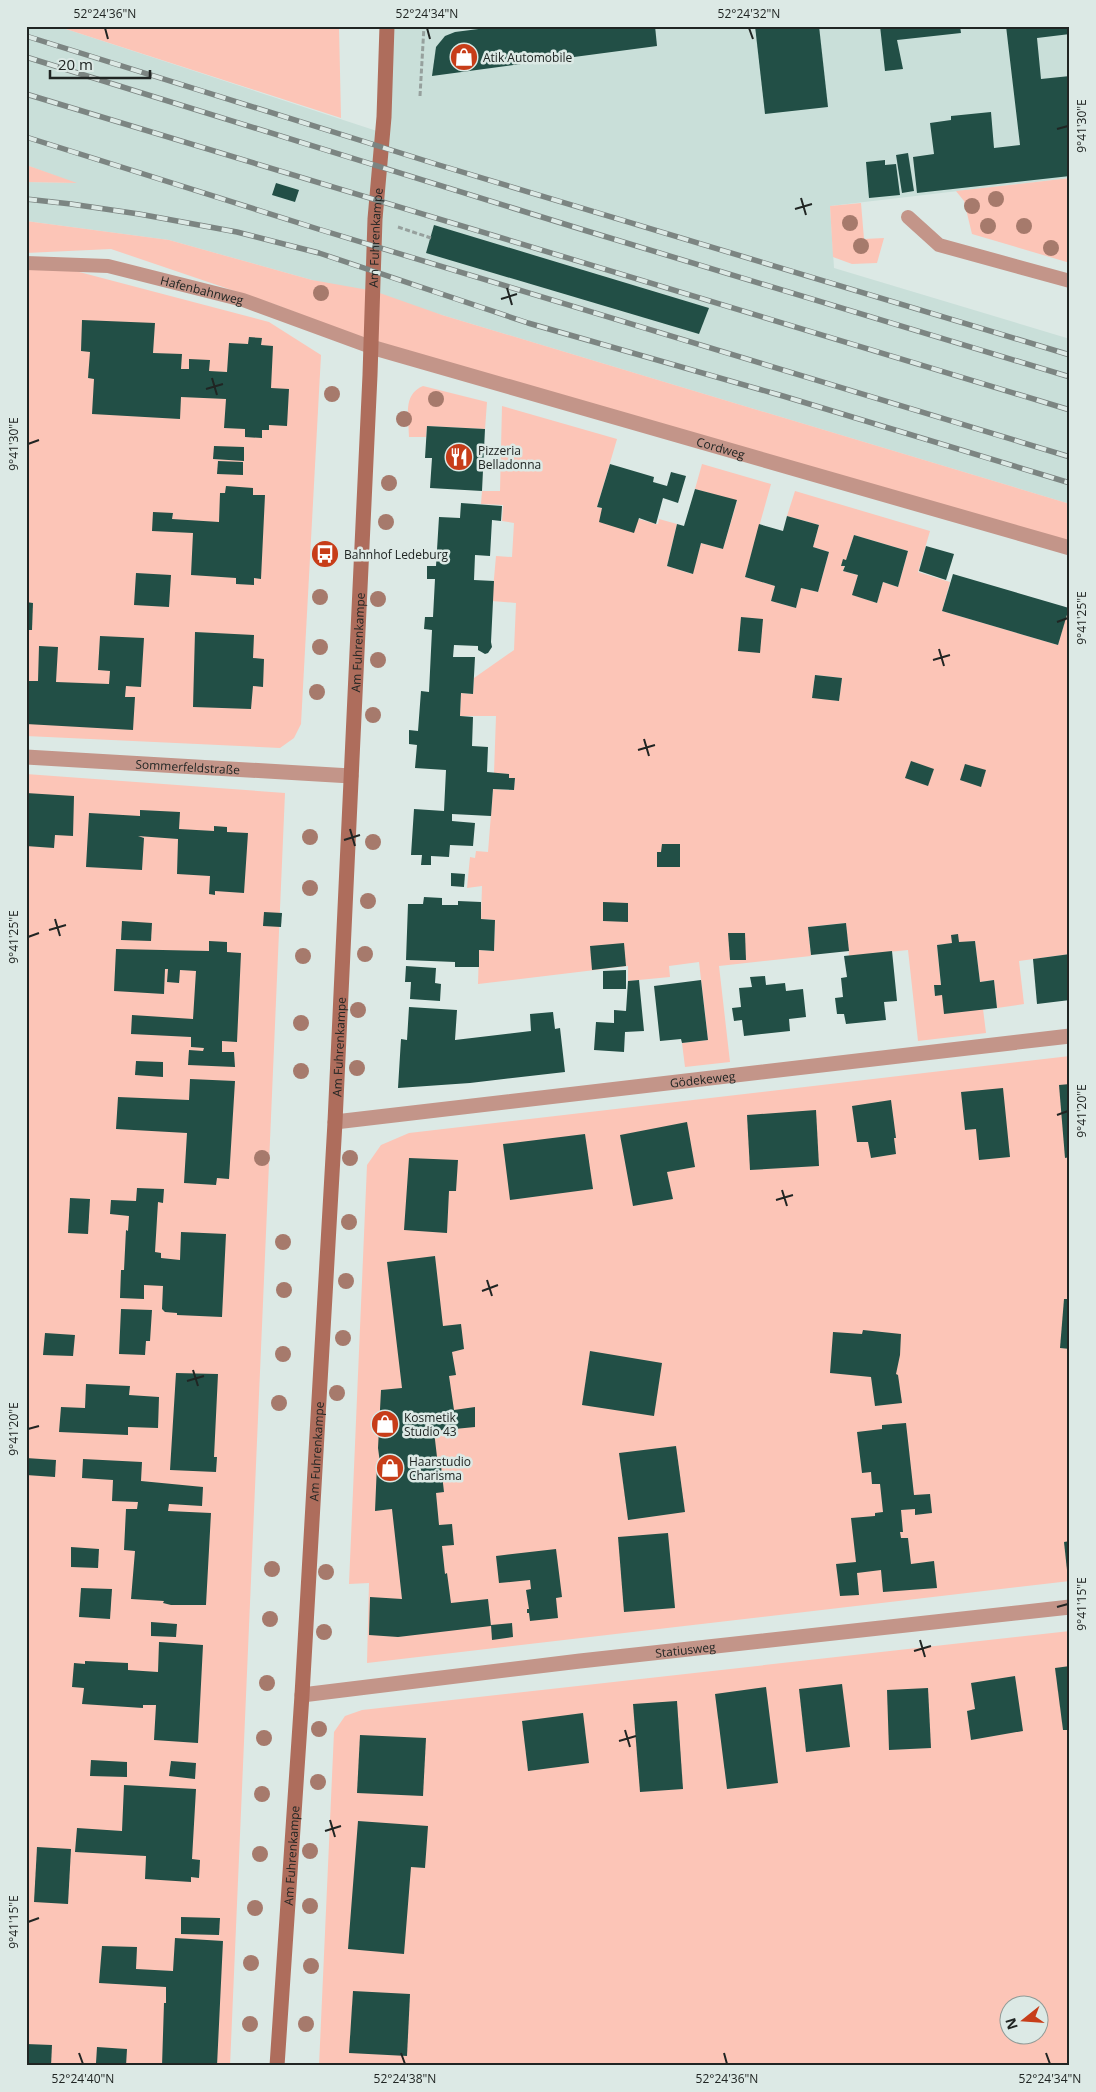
<svg xmlns="http://www.w3.org/2000/svg" width="1096" height="2092" font-family="'Open Sans',sans-serif">
	<style>
		.built { fill: #c9dfd9 }
		.green { fill: #fcc5b7; fill-rule: evenodd }
		.building { fill: #224f46 }
		.lines { fill: none; stroke-linecap: round; stroke-linejoin: round }
		.path { stroke: #96a09d; stroke-width: 3; stroke-dasharray: 5 2.5; stroke-linecap: butt }
		.lane { stroke: #c39589; stroke-width: 14 }
		.street { stroke: #c39589; stroke-width: 15 }
		.secondary { stroke: #ae6d5c; stroke-width: 15 }
		.rail-casing { stroke: #7c8582; stroke-width: 5.5 }
		.rail { stroke: #dce9e5; stroke-width: 4; stroke-dasharray: 11; stroke-linecap: butt }
		.tree { fill: #a67a6c }
		.ticks { fill: none; stroke: #202523; stroke-width: 2 }
		.labels { text-anchor: middle; dominant-baseline: central; stroke-width: 5; stroke-linejoin: round; paint-order: stroke }
		.poi-label { font-size: 12px; fill: #202523; stroke: #dce9e5; text-anchor: start }
		.street-label { font-size: 12px; fill: #202523; stroke: #dce9e5 }
		.neatline { fill: none; stroke: #202523; stroke-width: 2 }
		.ticks-label { font-size: 12px; text-anchor: middle; fill: #202523 }
	</style>
	<rect width="100%" height="100%" fill="#dce9e5"/>
	<path class="built" d="M26,26H55L69,30L383,133L387,26H1070V178L830,206L834,268L1070,339V504L442,315L312,280L169,240L26,221V182L75,183L26,165Z"/>
	<g class="green">
		<path d="M55,26H339L341,118L69,30Z"/>
		<path d="M26,165L32,167L77,183L26,182Z"/>
		<path d="M1070,178V263L972,234L964,201L956,191Z"/>
		<path d="M861,203L864,239L884,238L877,263L852,264L833,257L830,206Z"/>
		<path d="M26,221L169,240L312,280L374,291L442,315L1070,504V548L368,341L279,306L111,249L26,253Z"/>
		<path d="M64,268L269,322L321,355L301,724L294,738L280,748L26,736V270Z"/>
		<path d="M423,386L487,402L485,429L427,426L426,437H409C409,417 402,395 423,386Z"/>
		<path d="M502,406L617,439L597,507L656,524H658L659,519L677,524L667,566L692,574L701,543L723,549L737,501L695,489L702,464L771,484L745,577L775,586L771,601L796,608L801,588L818,592L829,552L813,547L819,525L787,516L795,491L930,531L918,572L950,582L942,611L1058,645L1066,616L1070,617V954L1019,961L1024,1004L997,1008L994,980L980,982L975,941L937,945L941,985L934,986L935,995H942L983,1009L986,1033L918,1041L908,950L849,956L846,923L808,927L811,956L719,966L730,1062L685,1067L682,1043L708,1040L699,962L669,966L670,977L628,981V966L478,984L479,950L494,951L495,920L481,919L482,886L467,888L470,857L475,858L476,851L488,852L493,789L514,790L515,778H509V774L494,773L496,716H460L461,693L473,694L474,678L514,650L516,603L492,601L496,556L512,557L514,523L502,521L503,505L481,504L482,491H500ZM854,535L908,551L898,587L883,582L877,603L853,595L858,575L843,571ZM815,675L842,678L839,701L812,697Z"/>
		<path d="M26,774L285,793L230,2066H26Z"/>
		<path d="M1070,1056V1581L367,1663L369,1583L349,1584L367,1165L381,1145L409,1133Z"/>
		<path d="M1070,1631V2066H319L334,1732L345,1716L362,1710ZM1008,2004H1038V2034H1008Z"/>
	</g>
	<g class="building">
		<path d="M502,26H655L657,46L432,76L436,47L445,36L455,32Z"/>
		<path d="M755,26H819L828,107L765,114Z"/>
		<path d="M880,26H960L961,33L897,40L903,69L885,71Z"/>
		<path d="M1006,26H1070V34L1037,38L1041,79L1070,76V176L917,193L913,157L934,154L930,123L951,120V116L991,112L994,148L1020,145Z"/>
		<path d="M908,153L914,191L902,193L896,155Z"/>
		<path d="M885,160V165L896,164L900,195L869,198L866,162Z"/>
		<path d="M276,183L299,190L295,202L272,195Z"/>
		<path d="M434,225L709,308L699,334L426,253Z"/>
		<path d="M82,320L155,323L153,353L182,354L181,369H189V359L210,360L209,371L227,372L229,343L248,344L249,337L262,338L261,345L273,346L271,388L289,389L287,426L269,425V430H262V438L245,437V429L224,428L226,399L181,397L180,419L92,414L94,379L88,378L90,352L81,351Z"/>
		<path d="M427,426L485,429L482,491L430,488L432,458H425Z"/>
		<path d="M214,446L244,447V461L213,459Z"/>
		<path d="M218,461L243,462V475L217,474Z"/>
		<path d="M610,464L654,477L653,482L667,486L671,472L686,476L678,503L663,498L656,524L639,518L634,533L599,522L602,508L597,507Z"/>
		<path d="M226,486L253,488V495H265L261,579L254,578V585L236,584V578L191,575L193,533L152,531L153,512L173,513L172,519L219,522L220,493H225Z"/>
		<path d="M695,489L737,500L723,549L701,543L693,574L667,566L677,524L684,526Z"/>
		<path d="M461,503L502,506L501,521L492,520L490,556L475,555L474,580L494,581L491,642L492,647L488,653L485,654L478,650V646L454,645L453,657H475L473,694L461,693L460,716L473,717L472,746L488,747L487,772L509,774V778H515L514,790L493,789L491,816L452,814V821L475,823L473,846L450,845L449,857L431,856V865H421L422,855H411L414,809L444,811L446,770L415,768L417,745L409,744V730L418,731L421,691L429,692L432,630L424,629L425,617H433L435,579H427V566H436L439,517L460,518Z"/>
		<path d="M787,516L819,525L813,547L829,552L818,592L801,588L796,608L771,601L775,586L745,577L759,524L783,531Z"/>
		<path d="M854,535L908,551L898,587L883,582L877,603L852,595L858,575L843,571L845,566H841L843,559L846,560Z"/>
		<path d="M926,546L954,554L946,580L919,571Z"/>
		<path d="M136,573L171,575L169,607L134,605Z"/>
		<path d="M953,574L1069,608L1058,645L942,611Z"/>
		<path d="M26,602L33,603L32,630H26Z"/>
		<path d="M741,617L763,619L760,653L738,651Z"/>
		<path d="M195,632L254,635L253,658L264,659L263,687L253,686L251,709L193,707Z"/>
		<path d="M100,636L144,638L141,687L126,686L125,697H135L133,730L26,724V681H38L39,646L58,647L56,682L109,684L110,671L98,670Z"/>
		<path d="M815,675L842,678L839,701L812,698Z"/>
		<path d="M911,761L934,769L928,786L905,778Z"/>
		<path d="M965,764L986,770L981,787L960,780Z"/>
		<path d="M26,793L74,796L73,836L55,835L54,848L26,846Z"/>
		<path d="M140,810L180,812L179,829L214,831V826L227,827V832L248,833L244,893L215,891V895L209,894L210,876L177,874L178,839L138,836L144,838L142,870L86,867L89,813L140,816Z"/>
		<path d="M662,844H680V867H657V852H661Z"/>
		<path d="M451,873L465,874L464,887L451,886Z"/>
		<path d="M424,897L442,898V905H458V901L481,902V919L495,920L494,951L479,950V967H455V962L406,960L408,904H423Z"/>
		<path d="M603,902L628,903V922L603,921Z"/>
		<path d="M264,912L282,913L281,927L263,926Z"/>
		<path d="M122,921L152,923L151,941L121,940Z"/>
		<path d="M846,923L849,951L811,955L808,927Z"/>
		<path d="M728,933H745L746,960H730Z"/>
		<path d="M958,934L959,942L975,941L980,982L994,980L997,1008L944,1014L942,995L935,996L934,985H941L937,945L952,943L951,935Z"/>
		<path d="M209,941L227,942V952L241,953L237,1042L222,1041V1052H234L235,1067L188,1065L189,1050L203,1051L204,1048L191,1047V1037L131,1034L132,1015L193,1019L196,971L180,970L179,983L167,982L168,969H165L164,994L114,991L116,949L209,951Z"/>
		<path d="M624,943L626,966L592,970L590,946Z"/>
		<path d="M892,951L897,1001L884,1002L886,1020L846,1024L844,1014H837L835,998L843,997L841,978L847,977L844,956Z"/>
		<path d="M1070,954V1000L1037,1004L1033,959Z"/>
		<path d="M406,966L436,968L435,983L441,984L440,1001L410,999L411,982H405Z"/>
		<path d="M626,970V989H603V971Z"/>
		<path d="M765,976L766,985L785,983L786,991L803,989L806,1017L789,1019L790,1031L744,1036L742,1020L734,1021L732,1008L741,1007L739,988L752,987L750,977Z"/>
		<path d="M639,980L644,1031L625,1032L624,1052L594,1050L596,1022L614,1023V1010L626,1011L628,981Z"/>
		<path d="M701,980L708,1040L682,1043L681,1039L660,1041L654,986Z"/>
		<path d="M409,1007L457,1010L455,1040L531,1031L530,1014L553,1012L555,1029L560,1028L565,1072L470,1083L398,1088L401,1039L407,1040Z"/>
		<path d="M136,1061L163,1062V1077L135,1075Z"/>
		<path d="M190,1079L235,1081L229,1179L217,1178L216,1185L184,1183L187,1133L116,1129L118,1097L189,1100Z"/>
		<path d="M1070,1084V1157L1065,1158L1059,1085Z"/>
		<path d="M1003,1088L1010,1157L979,1160L976,1129L965,1130L961,1092Z"/>
		<path d="M891,1100L896,1138H894L896,1154L871,1158L868,1142H857L852,1106Z"/>
		<path d="M816,1110L819,1166L750,1170L747,1115Z"/>
		<path d="M687,1122L695,1167L667,1172L673,1199L633,1206L620,1135Z"/>
		<path d="M585,1134L593,1189L510,1200L503,1144Z"/>
		<path d="M409,1158L458,1160L456,1191H449L447,1233L404,1230Z"/>
		<path d="M137,1188L164,1189L163,1203L158,1202L155,1252L161,1253V1258L180,1260L181,1232L226,1234L222,1317L177,1315V1313L165,1312L162,1309L163,1286L144,1285V1299L120,1298L121,1270H124L126,1230L128,1231L129,1216L110,1214L111,1200L136,1201Z"/>
		<path d="M70,1198L90,1199L88,1234L68,1233Z"/>
		<path d="M435,1256L443,1326L461,1324L464,1349L452,1352L456,1375L449,1376L454,1410L475,1407V1427L434,1431L437,1457H440L444,1492L436,1493L439,1525L452,1524L454,1545L442,1546L445,1574L447,1573L451,1603L488,1599L491,1626L398,1637L369,1635L370,1597L402,1599L392,1509L375,1511L377,1464L380,1463L378,1448L381,1390L402,1388L387,1262Z"/>
		<path d="M1064,1299H1070V1349L1060,1348Z"/>
		<path d="M121,1309L152,1310L150,1341H146L145,1355L119,1354Z"/>
		<path d="M863,1330L901,1334L900,1355L896,1374L898,1375L902,1403L875,1406L871,1377L830,1373L833,1332L862,1334Z"/>
		<path d="M45,1333L75,1335L73,1356L43,1355Z"/>
		<path d="M590,1351L662,1363L654,1416L582,1405Z"/>
		<path d="M176,1373L218,1374L214,1457H217L216,1472L170,1470Z"/>
		<path d="M86,1384L130,1386L129,1395L159,1397L158,1428L128,1427V1435L59,1432L61,1407L85,1408Z"/>
		<path d="M906,1423L914,1495L930,1494L932,1513L915,1515V1509L901,1510L903,1532H900L901,1538H908L911,1564L934,1561L937,1588L883,1592L881,1570L857,1573L859,1595L840,1596L836,1564L856,1562L851,1518L875,1516V1513L883,1512L880,1484H872L871,1472L862,1473L857,1432L882,1429V1425Z"/>
		<path d="M676,1446L685,1512L628,1520L619,1453Z"/>
		<path d="M26,1458L56,1460L55,1477L26,1475Z"/>
		<path d="M83,1459L142,1462L141,1481L203,1487L202,1506L169,1504L168,1511L211,1513L206,1605H171L163,1603L164,1601L131,1599L135,1551L124,1550L126,1509H137L138,1502L112,1501L113,1480L82,1478Z"/>
		<path d="M668,1533L675,1608L624,1612L618,1537Z"/>
		<path d="M1070,1541V1569L1067,1570L1064,1542Z"/>
		<path d="M71,1547L99,1549L98,1568L71,1567Z"/>
		<path d="M556,1549L562,1597L556,1598L558,1618L530,1621L529,1613H527V1609H529L526,1590L531,1589L530,1580L499,1583L496,1556Z"/>
		<path d="M81,1588L112,1589L110,1619L79,1617Z"/>
		<path d="M151,1622L177,1624L176,1637L151,1636Z"/>
		<path d="M512,1623L513,1637L492,1640L491,1625Z"/>
		<path d="M159,1642L203,1645L198,1743L154,1740L156,1705H143V1708L82,1704L84,1688L72,1687L74,1663L85,1664V1661L128,1663V1670L158,1672Z"/>
		<path d="M1070,1666V1730H1063L1055,1668Z"/>
		<path d="M1015,1676L1023,1731L971,1740L967,1711L975,1709L971,1683Z"/>
		<path d="M842,1684L850,1747L806,1752L799,1689Z"/>
		<path d="M766,1687L778,1783L727,1789L715,1694Z"/>
		<path d="M928,1688L931,1748L889,1750L887,1690Z"/>
		<path d="M677,1701L683,1789L640,1792L633,1704Z"/>
		<path d="M583,1713L589,1763L528,1771L522,1721Z"/>
		<path d="M360,1735L426,1738L423,1796L357,1793Z"/>
		<path d="M91,1760L127,1762V1777L90,1776Z"/>
		<path d="M171,1761L196,1763L195,1779L169,1776Z"/>
		<path d="M124,1785L196,1789L192,1859L200,1860L199,1878L191,1877V1882L145,1879L146,1856L75,1852L77,1828L122,1831Z"/>
		<path d="M358,1821L428,1826L425,1868L411,1867L404,1954L348,1949Z"/>
		<path d="M37,1847L71,1849L68,1904L34,1902Z"/>
		<path d="M181,1917L220,1918L219,1935L181,1934Z"/>
		<path d="M175,1938L223,1941L217,2066H162L164,2003H166V1987L99,1983L102,1946L137,1947L136,1969L173,1971Z"/>
		<path d="M353,1991L410,1994L407,2056L349,2053Z"/>
		<path d="M26,2044L52,2045L51,2066H26Z"/>
		<path d="M97,2047L127,2049L126,2066H107L108,2064L96,2063Z"/>
	</g>
	<g class="lines">
		<g class="path">
			<path d="M420,96L424,26"/>
			<path d="M398,227L431,238"/>
		</g>
		<g class="lane">
			<path d="M908,217L939,245L1070,281"/>
			<path id="s1" d="M26,263L108,266L243,300L371,347"/>
		</g>
		<g class="street">
			<path id="s2" d="M371,347L1070,548"/>
			<path id="s3" d="M26,757L351,776"/>
			<path id="s4" d="M335,1122L1070,1036"/>
			<path id="s5" d="M302,1695L580,1661L1070,1607"/>
		</g>
		<path class="secondary" id="s6" d="M277,2066L302,1695L335,1122L370,375L375,219L384,117L387,26"/>
		<defs>
			<g id="rail">
				<path d="M26,36L439,165L1070,355"/>
				<path d="M26,57L587,231L1070,377"/>
				<path d="M26,94L1070,410"/>
				<path d="M26,137L318,229L1070,457"/>
				<path d="M26,199L71,204L139,214L237,232L319,253L528,323L783,396L1070,483"/>
			</g>
		</defs>
		<use href="#rail" class="rail-casing"/>
		<use href="#rail" class="rail"/>
	</g>
	<g class="tree">
		<circle cx="996" cy="199" r="8"/>
		<circle cx="972" cy="206" r="8"/>
		<circle cx="850" cy="223" r="8"/>
		<circle cx="988" cy="226" r="8"/>
		<circle cx="1024" cy="226" r="8"/>
		<circle cx="861" cy="246" r="8"/>
		<circle cx="1051" cy="248" r="8"/>
		<circle cx="321" cy="293" r="8"/>
		<circle cx="332" cy="394" r="8"/>
		<circle cx="436" cy="399" r="8"/>
		<circle cx="404" cy="419" r="8"/>
		<circle cx="389" cy="483" r="8"/>
		<circle cx="386" cy="522" r="8"/>
		<circle cx="320" cy="597" r="8"/>
		<circle cx="378" cy="599" r="8"/>
		<circle cx="320" cy="647" r="8"/>
		<circle cx="378" cy="660" r="8"/>
		<circle cx="317" cy="692" r="8"/>
		<circle cx="373" cy="715" r="8"/>
		<circle cx="310" cy="837" r="8"/>
		<circle cx="373" cy="842" r="8"/>
		<circle cx="310" cy="888" r="8"/>
		<circle cx="368" cy="901" r="8"/>
		<circle cx="365" cy="954" r="8"/>
		<circle cx="303" cy="956" r="8"/>
		<circle cx="358" cy="1010" r="8"/>
		<circle cx="301" cy="1023" r="8"/>
		<circle cx="357" cy="1068" r="8"/>
		<circle cx="301" cy="1071" r="8"/>
		<circle cx="262" cy="1158" r="8"/>
		<circle cx="350" cy="1158" r="8"/>
		<circle cx="349" cy="1222" r="8"/>
		<circle cx="283" cy="1242" r="8"/>
		<circle cx="346" cy="1281" r="8"/>
		<circle cx="284" cy="1290" r="8"/>
		<circle cx="343" cy="1338" r="8"/>
		<circle cx="283" cy="1354" r="8"/>
		<circle cx="337" cy="1393" r="8"/>
		<circle cx="279" cy="1403" r="8"/>
		<circle cx="272" cy="1569" r="8"/>
		<circle cx="326" cy="1572" r="8"/>
		<circle cx="270" cy="1619" r="8"/>
		<circle cx="324" cy="1632" r="8"/>
		<circle cx="267" cy="1683" r="8"/>
		<circle cx="319" cy="1729" r="8"/>
		<circle cx="264" cy="1738" r="8"/>
		<circle cx="318" cy="1782" r="8"/>
		<circle cx="262" cy="1794" r="8"/>
		<circle cx="310" cy="1851" r="8"/>
		<circle cx="260" cy="1854" r="8"/>
		<circle cx="310" cy="1906" r="8"/>
		<circle cx="255" cy="1908" r="8"/>
		<circle cx="251" cy="1963" r="8"/>
		<circle cx="311" cy="1966" r="8"/>
		<circle cx="250" cy="2024" r="8"/>
		<circle cx="306" cy="2024" r="8"/>
	</g>
	<path class="ticks" d="M105,28L108,39M427,28L430,39M749,28L753,39M1057,129L1068,126M801,198L806,215M795,209L812,204M507,288L512,305M501,299L517,294M212,378L217,395M206,389L223,384M28,444L39,440M1057,622L1068,618M939,649L944,666M933,660L950,655M644,739L649,756M638,750L655,745M350,829L355,846M344,840L360,835M55,919L60,936M49,930L66,925M28,937L39,933M1057,1115L1068,1111M782,1190L787,1206M776,1200L793,1195M487,1280L492,1296M482,1291L498,1285M193,1370L198,1386M187,1381L204,1376M28,1429L39,1426M1057,1607L1068,1604M920,1640L925,1657M914,1651L931,1646M625,1730L630,1747M619,1741L636,1736M330,1820L335,1837M325,1831L341,1826M28,1922L39,1918M79,2053L83,2064M401,2053L405,2064M724,2053L727,2064M1046,2053L1050,2064"/>
	<defs>
		<symbol id="shop-disc" viewBox="-11 -11 22 22"><circle r="9.5" fill="#c73d19" stroke="#dce9e5"/><path d="M-5-2.5h2.3a2.7 3.5 0 0 1 5.4 0H5L5.5 6h-11ZM-1.5-2.5h3a1.5 2.3 0 0 0-3 0Z" fill="#fff"/></symbol>
		<symbol id="restaurant-disc" viewBox="-11 -11 22 22"><circle r="9.5" fill="#c73d19" stroke="#dce9e5"/><path d="M-5-6h1v4h1v-4h1v4h1v-4h1v5L-1.5 .5V6h-2V.5L-5-1ZM5-6V6H3V1.5H1.5Q1.5-4 5-6Z" fill="#fff"/></symbol>
		<symbol id="bus-disc" viewBox="-11 -11 22 22"><circle r="9.5" fill="#c73d19" stroke="#dce9e5"/><path d="M-5-6H5V4H4V6H2V4H-2V6H-4V4H-5ZM-3.5-4V0h7V-4ZM-3.5 1.2v1.5H-2V1.2ZM2 1.2v1.5H3.5V1.2Z" fill="#fff"/></symbol>
	</defs>
	<g fill-rule="evenodd">
		<use href="#shop-disc" x="448" y="41" width="32" height="32"/>
		<use href="#restaurant-disc" x="443" y="441" width="32" height="32"/>
		<use href="#bus-disc" x="309" y="538" width="32" height="32"/>
		<use href="#shop-disc" x="369" y="1408" width="32" height="32"/>
		<use href="#shop-disc" x="374" y="1452" width="32" height="32"/>
	</g>
	<g class="labels">
		<g class="poi-label">
			<text x="483" y="57">Atik Automobile</text>
			<text x="478" y="450">Pizzeria<tspan x="478" dy="14">Belladonna</tspan></text>
			<text x="344" y="554">Bahnhof Ledeburg</text>
			<text x="404" y="1417">Kosmetik<tspan x="404" dy="14">Studio 43</tspan></text>
			<text x="409" y="1461">Haarstudio<tspan x="409" dy="14">Charisma</tspan></text>
		</g>
		<g class="street-label">
			<text stroke="none"><textPath href="#s6" startOffset="1831">Am Fuhrenkampe</textPath></text>
			<text stroke="none"><textPath href="#s1" startOffset="179">Hafenbahnweg</textPath></text>
			<text stroke="none"><textPath href="#s2" startOffset="364">Cordweg</textPath></text>
			<text stroke="none"><textPath href="#s6" startOffset="1426">Am Fuhrenkampe</textPath></text>
			<text stroke="none"><textPath href="#s3" startOffset="162">Sommerfeldstraße</textPath></text>
			<text stroke="none"><textPath href="#s6" startOffset="1021">Am Fuhrenkampe</textPath></text>
			<text stroke="none"><textPath href="#s4" startOffset="370">Gödekeweg</textPath></text>
			<text stroke="none"><textPath href="#s6" startOffset="616">Am Fuhrenkampe</textPath></text>
			<text stroke="none"><textPath href="#s5" startOffset="386">Statiusweg</textPath></text>
			<text stroke="none"><textPath href="#s6" startOffset="211">Am Fuhrenkampe</textPath></text>
		</g>
	</g>
	<rect width="1096" height="2092" fill="none" stroke="#dce9e5" stroke-width="55"/>
	<g transform="translate(1024 2020) rotate(253)"><circle r="24" fill="#dce9e5" stroke="#919b97"/>
	<path d="M0-4L9 19L0 12L-9 19Z" fill="#c73d19"/>
	<text y="-8" font-size="14" font-weight="bold" text-anchor="middle" fill="#202523">N</text>
	</g>
	<path d="M50 70v8h100v-8" fill="none" stroke="#202523" stroke-width="2.5"/>
	<text x="58" y="70" font-size="15" fill="#202523" stroke="#dce9e5" stroke-width="4" paint-order="stroke">20 m</text>
	<rect x="28" y="28" width="1040" height="2036" class="neatline"/>
	<g class="ticks-label">
		<text x="105" y="18">52°24'36"N</text>
		<text x="427" y="18">52°24'34"N</text>
		<text x="749" y="18">52°24'32"N</text>
		<text transform="translate(1082 126) rotate(-90)" y="4">9°41'30"E</text>
		<text transform="translate(14 444) rotate(-90)" y="4">9°41'30"E</text>
		<text transform="translate(1082 618) rotate(-90)" y="4">9°41'25"E</text>
		<text transform="translate(14 937) rotate(-90)" y="4">9°41'25"E</text>
		<text transform="translate(1082 1111) rotate(-90)" y="4">9°41'20"E</text>
		<text transform="translate(14 1429) rotate(-90)" y="4">9°41'20"E</text>
		<text transform="translate(1082 1604) rotate(-90)" y="4">9°41'15"E</text>
		<text transform="translate(14 1922) rotate(-90)" y="4">9°41'15"E</text>
		<text x="83" y="2083">52°24'40"N</text>
		<text x="405" y="2083">52°24'38"N</text>
		<text x="727" y="2083">52°24'36"N</text>
		<text x="1050" y="2083">52°24'34"N</text>
	</g>
</svg>
